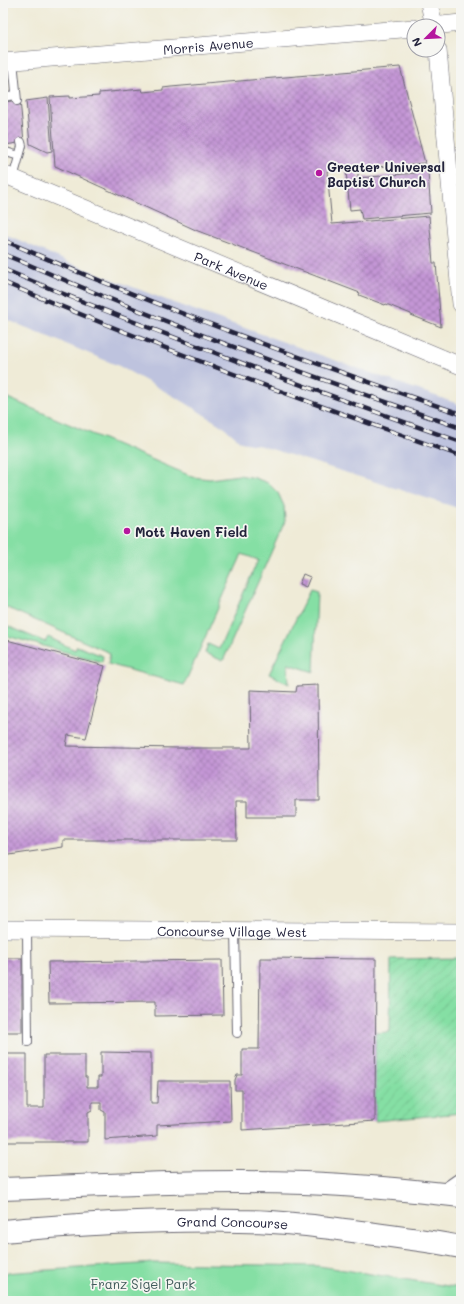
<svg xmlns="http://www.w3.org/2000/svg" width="464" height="1304" font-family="Mali,sans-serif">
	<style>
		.railway { fill: #bec3de }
		.green { fill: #85dfa4; stroke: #548070 }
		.garden { fill: url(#garden-furrows); stroke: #548070 }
		.building { fill: url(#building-cross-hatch) }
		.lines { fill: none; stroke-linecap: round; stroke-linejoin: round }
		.lane-casing { stroke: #6a6872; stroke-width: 10 }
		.street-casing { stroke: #6a6872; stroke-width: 18 }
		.primary-casing { stroke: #6a6872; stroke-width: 24 }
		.lane { stroke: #fff; stroke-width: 8 }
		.street { stroke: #fff; stroke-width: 17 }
		.primary { stroke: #fff; stroke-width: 22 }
		.rail-casing { stroke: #22223b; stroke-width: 4.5 }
		.rail { stroke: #f6f6f2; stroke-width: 3; stroke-dasharray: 9; stroke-linecap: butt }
		.poi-dot { fill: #b5179e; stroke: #f6f6f2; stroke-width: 1.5 }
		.labels { text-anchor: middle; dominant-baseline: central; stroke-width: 3.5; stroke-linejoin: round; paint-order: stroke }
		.street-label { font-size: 13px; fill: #22223b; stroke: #f6f6f2 }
		.poi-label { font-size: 13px; font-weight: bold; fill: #22223b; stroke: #f6f6f2; text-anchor: start }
		.park-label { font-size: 13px; fill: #405b5a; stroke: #f6f6f2 }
	</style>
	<defs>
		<pattern id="garden-furrows" width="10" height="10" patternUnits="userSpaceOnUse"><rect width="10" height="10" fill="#85dfa4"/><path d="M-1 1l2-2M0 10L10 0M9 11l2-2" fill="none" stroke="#73bf8e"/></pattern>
		<pattern id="building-cross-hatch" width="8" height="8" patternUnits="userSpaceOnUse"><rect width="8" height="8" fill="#c496d6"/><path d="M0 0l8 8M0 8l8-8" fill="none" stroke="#9f7aaf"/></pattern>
	</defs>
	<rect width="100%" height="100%" fill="#f6f6f2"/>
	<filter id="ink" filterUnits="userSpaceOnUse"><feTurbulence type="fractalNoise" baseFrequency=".025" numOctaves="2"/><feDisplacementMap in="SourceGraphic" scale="8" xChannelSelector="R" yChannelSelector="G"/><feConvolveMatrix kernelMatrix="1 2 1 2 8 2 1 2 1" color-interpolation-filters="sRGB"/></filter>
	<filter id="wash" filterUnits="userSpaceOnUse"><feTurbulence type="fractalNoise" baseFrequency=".012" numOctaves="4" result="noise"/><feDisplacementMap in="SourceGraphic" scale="16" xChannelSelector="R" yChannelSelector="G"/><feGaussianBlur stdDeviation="0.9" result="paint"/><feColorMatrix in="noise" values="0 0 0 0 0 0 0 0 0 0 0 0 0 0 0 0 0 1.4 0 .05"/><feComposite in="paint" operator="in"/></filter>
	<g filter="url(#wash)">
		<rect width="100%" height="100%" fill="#efebd7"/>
		<path class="railway" d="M3,233L68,262L174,303L461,405V509L262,446L241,442L225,428L184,402L119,366L3,318Z"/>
		<g class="green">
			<path d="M3,396L193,477L210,479L239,475L255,478L268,483L278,493L284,506L285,521L223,661L205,653L208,644L219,649L258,560L242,554L184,685L108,664L110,653L3,606Z"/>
			<path d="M310,590L317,592L314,672L288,664L289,684L269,674Z"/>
			<path d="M3,624L45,642L48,637L75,650L77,646L103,656L102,662L3,635Z"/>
			<path d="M154,1263L319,1266L461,1288V1301H3V1273Z"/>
		</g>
		<path class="garden" d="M461,958V1113L375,1121V1033L390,1032L391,959Z"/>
		<g id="blocks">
			<g class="building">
				<path d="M400,67L425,163L327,171L332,224L429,216L433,263H436L441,327L411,315V314L386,304L385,305L359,295L360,293L198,231L55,166L50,97L70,96V98L99,96V93L142,89L143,92L163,90V88L171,87Z"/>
				<path d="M48,98L52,151L47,152L30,144L26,101Z"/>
				<path d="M20,100L24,142L5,145L3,144V102Z"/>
				<path d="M416,165H426V172H428L431,213L362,219L360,209L350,210L346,172L358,171V178L416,173Z"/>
				<path d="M303,574L310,577L306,587L299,584Z"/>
				<path d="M3,639L105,666L86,738L68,735L66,746L178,748H251L250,690L296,692L297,686L318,685L319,800H296V817H247V801H236L237,840H63V847L3,856Z"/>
				<rect x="3" y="958" width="19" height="74"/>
				<path d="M260,958L376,959L375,1121L242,1130V1090H235V1080L237,1075H242V1049H259Z"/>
				<path d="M222,960L223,1015L155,1016V1002L49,1003L48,962Z"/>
				<path d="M101,1052L151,1053V1103H157L158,1081H230L231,1121L157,1125V1136L105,1140V1112L101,1110V1102H92V1110L88,1112V1142H3V1054H27V1108H44V1055H85V1077H87V1087H98V1077H101Z"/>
			</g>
		</g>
	</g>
	<g filter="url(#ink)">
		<use href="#blocks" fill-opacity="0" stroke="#6a6872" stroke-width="1"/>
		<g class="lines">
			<defs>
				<g id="lane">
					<path d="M13,61L17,101"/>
					<path d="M3,97L16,95"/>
					<path d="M3,151L19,156"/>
					<path d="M13,178L22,146L21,142"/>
					<path d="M27,929L28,1042"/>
					<path d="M235,930L237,1033"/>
					<path d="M442,1189L461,1176"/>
				</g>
				<g id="street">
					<path d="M429,3L434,26"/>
					<path d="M432,26L461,23"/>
					<path d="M438,50L461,304"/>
					<path id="s1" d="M3,62L414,28"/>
					<path id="s2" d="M3,174L461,366"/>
					<path id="s3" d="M3,929L461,932"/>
				</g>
				<g id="primary">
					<path d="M3,1189C103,1185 203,1180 304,1183C356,1185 409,1190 461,1196"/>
					<path id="s4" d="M3,1231C81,1224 160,1219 239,1221C277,1221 315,1226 353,1231C389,1236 425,1240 461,1247"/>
				</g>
			</defs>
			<use href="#lane" class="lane-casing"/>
			<use href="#street" class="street-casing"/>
			<use href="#primary" class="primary-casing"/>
			<use href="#lane" class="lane"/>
			<use href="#street" class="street"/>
			<use href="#primary" class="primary"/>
			<defs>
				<g id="rail">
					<path d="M3,240C36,254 70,269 103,282C221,330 341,373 461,414"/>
					<path d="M3,254C35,267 66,281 98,294C217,343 339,386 461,428"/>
					<path d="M3,269C153,332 307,388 461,442"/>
					<path d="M3,282C153,346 307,402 461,456"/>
				</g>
			</defs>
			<use href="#rail" class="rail-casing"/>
			<use href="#rail" class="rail"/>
		</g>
	</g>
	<g class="poi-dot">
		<circle cx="319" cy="173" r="4"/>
		<circle cx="127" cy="531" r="4"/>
	</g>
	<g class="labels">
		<g class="street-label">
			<text stroke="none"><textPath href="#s1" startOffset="206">Morris Avenue</textPath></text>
			<text stroke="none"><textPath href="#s2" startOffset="248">Park Avenue</textPath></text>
			<text stroke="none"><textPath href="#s3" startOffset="229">Concourse Village West</textPath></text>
			<text stroke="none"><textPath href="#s4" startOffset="230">Grand Concourse</textPath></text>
		</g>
		<g class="poi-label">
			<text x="327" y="166">Greater Universal<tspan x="327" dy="15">Baptist Church</tspan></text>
			<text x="135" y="531">Mott Haven Field</text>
		</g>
		<g class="park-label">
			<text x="143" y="1283">Franz Sigel Park</text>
		</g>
	</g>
	<rect width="464" height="1304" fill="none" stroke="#f6f6f2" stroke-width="16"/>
	<g transform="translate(426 38) rotate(246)"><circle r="19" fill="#f6f6f2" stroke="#a1a1a9"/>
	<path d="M0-3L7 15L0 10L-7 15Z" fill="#b5179e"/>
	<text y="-6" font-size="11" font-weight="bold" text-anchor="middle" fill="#22223b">N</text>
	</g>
</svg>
